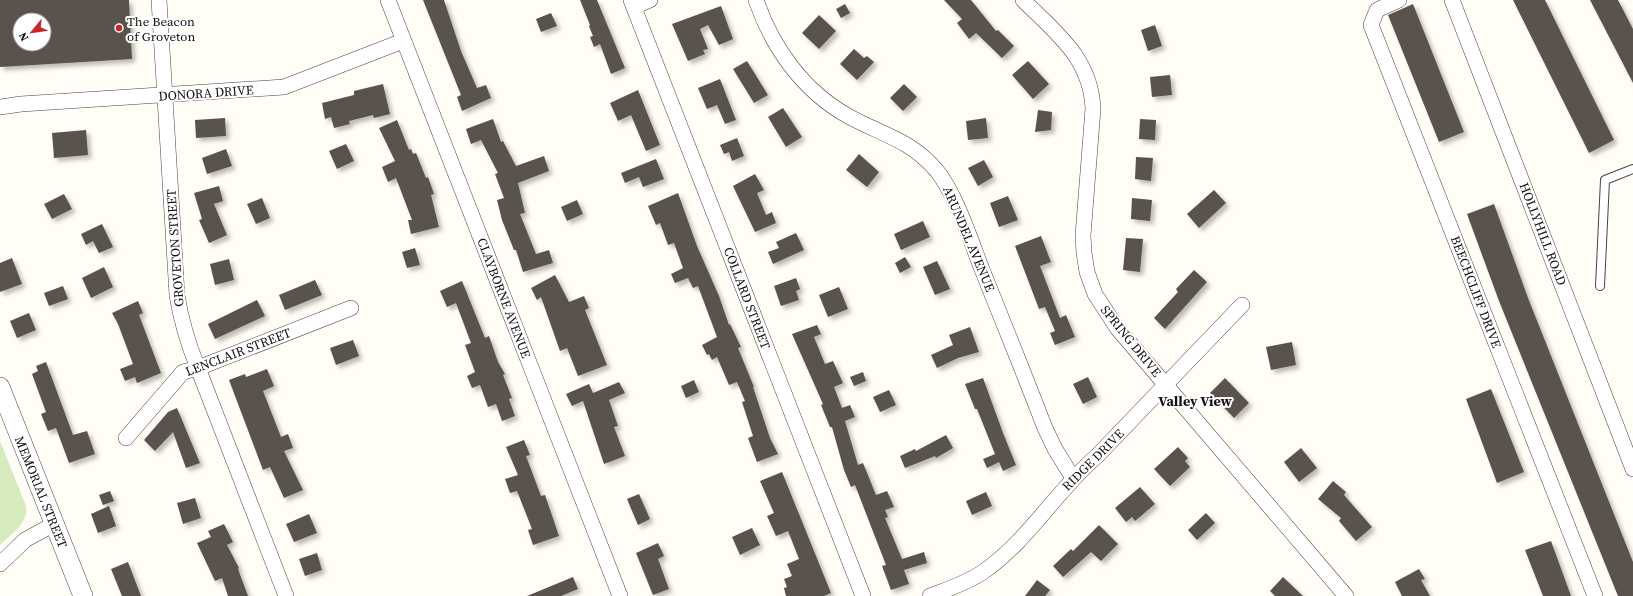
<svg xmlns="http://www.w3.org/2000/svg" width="1633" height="596" font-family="'Source Serif 4',serif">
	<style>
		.green { fill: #d5ebbd }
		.building { fill: #5a524d; fill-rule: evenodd; filter: url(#shadow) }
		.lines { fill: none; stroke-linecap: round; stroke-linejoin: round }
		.service-casing { stroke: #444; stroke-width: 10 }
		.minor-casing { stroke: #444; stroke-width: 16 }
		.tertiary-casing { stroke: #444; stroke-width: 20 }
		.service { stroke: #fff; stroke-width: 8 }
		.minor { stroke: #fff; stroke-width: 15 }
		.tertiary { stroke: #fff; stroke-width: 19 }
		.poi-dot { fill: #c4262e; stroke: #fff; stroke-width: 1.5 }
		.labels { text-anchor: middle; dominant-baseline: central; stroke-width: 4; stroke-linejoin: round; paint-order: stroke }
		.poi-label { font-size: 13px; fill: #111; stroke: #fff; text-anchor: start }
		.street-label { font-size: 13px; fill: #111; stroke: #fff }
		.neighbourhood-label { font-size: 14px; font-weight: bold; fill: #111; stroke: #fff }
	</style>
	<defs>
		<filter id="shadow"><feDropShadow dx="3.5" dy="3.5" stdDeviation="2" flood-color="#0004"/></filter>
	</defs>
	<rect width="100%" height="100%" fill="#fffdf5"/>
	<path class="green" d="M0,441L26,506C29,523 11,534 0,545Z"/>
	<g class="building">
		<path d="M0,0H129L132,59L0,67ZM20,20H44V44H20Z"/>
		<path d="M423,0H444L461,51L477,88L486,85L491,98L462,111L457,97L461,95Z"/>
		<path d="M580,0H597L625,68L611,74L600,44L594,47L590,37L593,36L589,26L590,25Z"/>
		<path d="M944,0H971L996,31L998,30L1014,46L1002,58L976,33L969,39L957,23L962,19Z"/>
		<path d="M1513,0H1545L1614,140L1589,153Z"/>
		<path d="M1590,0H1618L1633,29V83Z"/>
		<path d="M845,4L850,13L841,18L836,9Z"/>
		<path d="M1413,4L1464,132L1439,142L1388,15Z"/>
		<path d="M721,6L733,39L719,45L708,25L700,29L708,49L703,50L705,54L688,61L672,24Z"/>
		<path d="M551,13L557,26L541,32L536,19Z"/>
		<path d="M819,15L836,31L819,49L802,33Z"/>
		<path d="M1155,25L1162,46L1148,51L1141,30Z"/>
		<path d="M854,49L864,58L867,56L874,62L857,80L840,64Z"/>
		<path d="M747,61L768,95L754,103L733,69Z"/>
		<path d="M1028,61L1049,84L1033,99L1012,75Z"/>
		<path d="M1170,75L1172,95L1152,97L1150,77Z"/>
		<path d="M720,79L736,120L725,124L717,105L707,109L698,88Z"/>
		<path d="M383,84L390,114L374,118L373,115L349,121L350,124L334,128L331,117L325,119L322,103L354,95V91Z"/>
		<path d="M904,84L917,97L903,111L890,98Z"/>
		<path d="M638,90L660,145L646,151L631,115L618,121L610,103Z"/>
		<path d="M783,108L802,137L786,147L768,117Z"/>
		<path d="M1038,110L1052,112L1051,130L1035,132Z"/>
		<path d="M225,118L226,136L196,138L195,120Z"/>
		<path d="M986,118L988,138L968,140L966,121Z"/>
		<path d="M493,119L501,142L503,141L516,166L544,156L549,171L518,183L525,213L520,214L536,254L549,250L553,263L523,272L516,250H514L502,220L497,200L504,198L495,174L498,173L481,140L471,144L466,129Z"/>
		<path d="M1140,119L1156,120L1155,140L1139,139Z"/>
		<path d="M397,120L409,150L411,149L413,154L416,153L426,178L428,177L434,194L431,195L439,227L411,234L408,220H412L396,178L388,182L382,167L395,161L379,128Z"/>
		<path d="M86,130L88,155L54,158L52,133Z"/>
		<path d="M737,138L744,156L732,161L729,152L724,154L720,145Z"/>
		<path d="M346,144L354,161L337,169L329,151Z"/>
		<path d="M226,149L232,166L207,174L202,158Z"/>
		<path d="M859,154L879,172L867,187L846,170Z"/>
		<path d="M1136,157L1153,158L1151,181L1135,179Z"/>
		<path d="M656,159L664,179L643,187L639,177L625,183L621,173Z"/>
		<path d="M984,160L993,177L978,186L968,168Z"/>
		<path d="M755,174L764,190L757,193L766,215L772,212L776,223L755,232L733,186Z"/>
		<path d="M219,186L223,201L214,204L227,235L209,243L199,220L202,219L194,193Z"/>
		<path d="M1214,190L1226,203L1199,228L1187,214Z"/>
		<path d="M678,193L697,246L719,296L729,325L730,324L741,347L738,348L754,387H753L770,438L778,454L757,462L748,438L753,436L742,402L745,401L737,382L729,385L717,357L712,360L709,354L707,355L702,345L717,337L698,286L693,288L688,278L675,283L671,274L683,268L674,243L668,245L660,223L656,225L648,206Z"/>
		<path d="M64,194L72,209L52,219L44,204Z"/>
		<path d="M1008,196L1018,220L999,227L990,203Z"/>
		<path d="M262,198L270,218L256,224L247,204Z"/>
		<path d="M1132,198L1152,200L1150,221L1131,219Z"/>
		<path d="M577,200L583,214L567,221L561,207Z"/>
		<path d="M1494,204L1528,298L1633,562V596H1618L1499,301L1467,214Z"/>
		<path d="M923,221L930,237L901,250L894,234Z"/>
		<path d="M102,224L113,247L99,253L93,241L86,245L81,234Z"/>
		<path d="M796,233L804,250L773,264L768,252L779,248L776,242Z"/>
		<path d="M1041,236L1051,262L1040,266L1060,318L1066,315L1075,337L1055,345L1050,333L1055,331L1045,307L1039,309L1015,246Z"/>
		<path d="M1126,238L1143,239L1140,272L1123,270Z"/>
		<path d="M415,248L420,265L407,268L402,252Z"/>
		<path d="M905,257L911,267L900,273L895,263Z"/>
		<path d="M12,258L22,284L0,292V263Z"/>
		<path d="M229,259L234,280L215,285L210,264Z"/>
		<path d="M937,261L950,289L935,295L923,267Z"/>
		<path d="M104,267L113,287L91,298L82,278Z"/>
		<path d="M1194,270L1207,282L1165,329L1154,318L1178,292L1176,289Z"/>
		<path d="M555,275L569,302L584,296L589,308L585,310L607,365L578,376L567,348L560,351L541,297L537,300L531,288Z"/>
		<path d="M796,278L800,289L796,291L799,300L781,306L774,286Z"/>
		<path d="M315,280L322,295L285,310L279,295Z"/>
		<path d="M462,281L485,338L489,336L498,362L505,374L503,375L512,398L509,399L515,416L502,421L496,404L488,407L480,385L472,388L467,376L475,372L465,345L471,343L456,303L447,307L440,291Z"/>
		<path d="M63,286L68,299L49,306L44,293Z"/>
		<path d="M839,287L848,309L828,317L819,295Z"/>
		<path d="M257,300L265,316L215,339L208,324Z"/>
		<path d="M138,301L143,313L139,315L161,373L137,383L135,377L125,381L120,369L133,364L118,324L112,313Z"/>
		<path d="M29,313L36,330L17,338L10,321Z"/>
		<path d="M817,325L821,334L814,337L825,364L833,361L843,383L834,387L842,408L850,405L855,417L845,421L858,465L863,463L876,495L887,491L894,507L885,510L888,517L885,518L902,559L924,552L927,563L904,570L909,584L891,590L882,566L886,565L855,485L851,487L844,470L832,427H830L821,405L823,404L792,334Z"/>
		<path d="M970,327L979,352L958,358L937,368L931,355L953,345L949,335Z"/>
		<path d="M353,340L359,356L336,365L330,348Z"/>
		<path d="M1292,342L1296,365L1271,370L1266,347Z"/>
		<path d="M46,362L73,435L87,431L95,454L69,463L56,428L48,431L41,414L46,412L32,374L38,371L36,366Z"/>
		<path d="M267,369L274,386L263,391L281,437L288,434L293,448L284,451L303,490L284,498L270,467L263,470L229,380L245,374L246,377Z"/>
		<path d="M863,372L866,381L854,386L850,377Z"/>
		<path d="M1088,377L1097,397L1083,404L1073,384Z"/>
		<path d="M983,378L1003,433L1016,465L1003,471L999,462L987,468L983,459L995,454L977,409H975L965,384Z"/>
		<path d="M1225,378L1249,403L1234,418L1210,393Z"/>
		<path d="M694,380L699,392L686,398L681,386Z"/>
		<path d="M619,382L625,393L609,400L618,426L614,427L625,456L604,464L583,401L572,406L566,394L589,384L593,393Z"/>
		<path d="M1491,389L1524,472L1497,483L1466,399Z"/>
		<path d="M889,390L896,405L880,412L873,397Z"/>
		<path d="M177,408L200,463L186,468L173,432L155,451L144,440L168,412Z"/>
		<path d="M946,435L953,448L936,458L935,456L905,468L900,456L915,449L916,451Z"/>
		<path d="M524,440L530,455L526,456L541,496L545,495L559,536L533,545L528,530L532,529L517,491L510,493L505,479L518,475L506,447Z"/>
		<path d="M1178,447L1188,458L1185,461L1190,467L1170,486L1154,469Z"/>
		<path d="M1301,448L1317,468L1299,482L1284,462Z"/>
		<path d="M782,472L831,593L824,596H786L784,588L787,587L784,579L792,576L787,564L799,559L788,531L776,536L767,516L774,513L760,481Z"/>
		<path d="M1333,481L1346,492L1344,495L1372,527L1356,541L1339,521L1341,518L1318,499Z"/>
		<path d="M1140,487L1155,504L1135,521L1132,517L1126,522L1115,508Z"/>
		<path d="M110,491L114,501L103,505L99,495Z"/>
		<path d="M986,492L992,506L972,515L966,501Z"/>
		<path d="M639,494L650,519L638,525L627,499Z"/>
		<path d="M195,498L201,518L183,524L177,503Z"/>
		<path d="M109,506L116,526L98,533L91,514Z"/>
		<path d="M1206,513L1215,523L1197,540L1188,530Z"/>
		<path d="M309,514L317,533L294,542L286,524Z"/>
		<path d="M224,524L233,542L227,545L239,568L238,569L248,596H228L222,578L215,581L197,543L211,537L208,531Z"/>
		<path d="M1099,525L1118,544L1101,561L1091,552L1063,577L1053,566L1071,549L1073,551Z"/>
		<path d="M752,528L760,545L740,555L732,537Z"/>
		<path d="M1551,541L1571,596H1543L1525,550Z"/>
		<path d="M658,543L664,556L658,559L669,589L653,595L636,553Z"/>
		<path d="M317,553L322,570L305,576L299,559Z"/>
		<path d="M128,562L141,596H122L111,569Z"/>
		<path d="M1419,569L1425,579L1421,580L1430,596H1402L1395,582Z"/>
		<path d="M573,577L578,589L561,596H527Z"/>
		<path d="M1283,577L1303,596H1275L1270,591Z"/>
		<path d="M1037,580L1050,590L1045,596H1025Z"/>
	</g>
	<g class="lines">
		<defs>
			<path id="service" d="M1600,286L1605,180L1633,169"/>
			<g id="minor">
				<path d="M159,0L177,295C181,320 188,344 198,368L286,596"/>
				<path d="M388,0L620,596"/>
				<path d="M631,0L863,596"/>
				<path d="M756,0C772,47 803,91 848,116C882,135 910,139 937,171C956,195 970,238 981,267C1003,321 1024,374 1045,428L1055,449L1073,478"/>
				<path d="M1023,0C1056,33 1091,58 1093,109L1083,235L1084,253L1087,272L1095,294L1117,328L1346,596"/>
				<path d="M1399,0L1377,10L1371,25L1595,596"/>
				<path d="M1452,0L1633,469"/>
				<path d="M634,7L650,0"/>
				<path d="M0,107L21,104L284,87L403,41"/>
				<path d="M126,438L183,372L198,368L351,308"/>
				<path d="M0,564L25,540L54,524"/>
				<path d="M930,596C948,589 967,583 983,572C1028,541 1056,491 1097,456L1242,305"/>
			</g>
			<path id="tertiary" d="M0,387L83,596"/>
		</defs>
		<use href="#service" class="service-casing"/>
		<use href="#minor" class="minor-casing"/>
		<use href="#tertiary" class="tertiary-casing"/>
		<use href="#service" class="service"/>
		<use href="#minor" class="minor"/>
		<use href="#tertiary" class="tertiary"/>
	</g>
	<circle class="poi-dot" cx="119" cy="28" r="4"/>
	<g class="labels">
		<g class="poi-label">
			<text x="127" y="21">The Beacon<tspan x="127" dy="15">of Groveton</tspan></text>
		</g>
		<g class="street-label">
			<text transform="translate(206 93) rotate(-4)">DONORA DRIVE</text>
			<text transform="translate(1543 234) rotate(69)">HOLLYHILL ROAD</text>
			<text transform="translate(969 239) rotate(67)">ARUNDEL AVENUE</text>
			<text transform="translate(175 248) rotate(-94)">GROVETON STREET</text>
			<text transform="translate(1476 292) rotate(69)">BEECHCLIFF DRIVE</text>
			<text transform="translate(504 298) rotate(69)">CLAYBORNE AVENUE</text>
			<text transform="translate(747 298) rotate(69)">COLLARD STREET</text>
			<text transform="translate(1131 341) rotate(51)">SPRING DRIVE</text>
			<text transform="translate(238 352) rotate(-21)">LENCLAIR STREET</text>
			<text transform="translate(1093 460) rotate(-45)">RIDGE DRIVE</text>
			<text transform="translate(41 492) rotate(68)">MEMORIAL STREET</text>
		</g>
		<g class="neighbourhood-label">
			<text x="1195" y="401">Valley View</text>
		</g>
	</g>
	<g transform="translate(32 32) rotate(241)"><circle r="19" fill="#ffffff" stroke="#a0a0a0"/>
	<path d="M0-3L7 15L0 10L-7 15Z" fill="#c4262e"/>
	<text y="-6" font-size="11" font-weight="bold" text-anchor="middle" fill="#111111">N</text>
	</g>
</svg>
